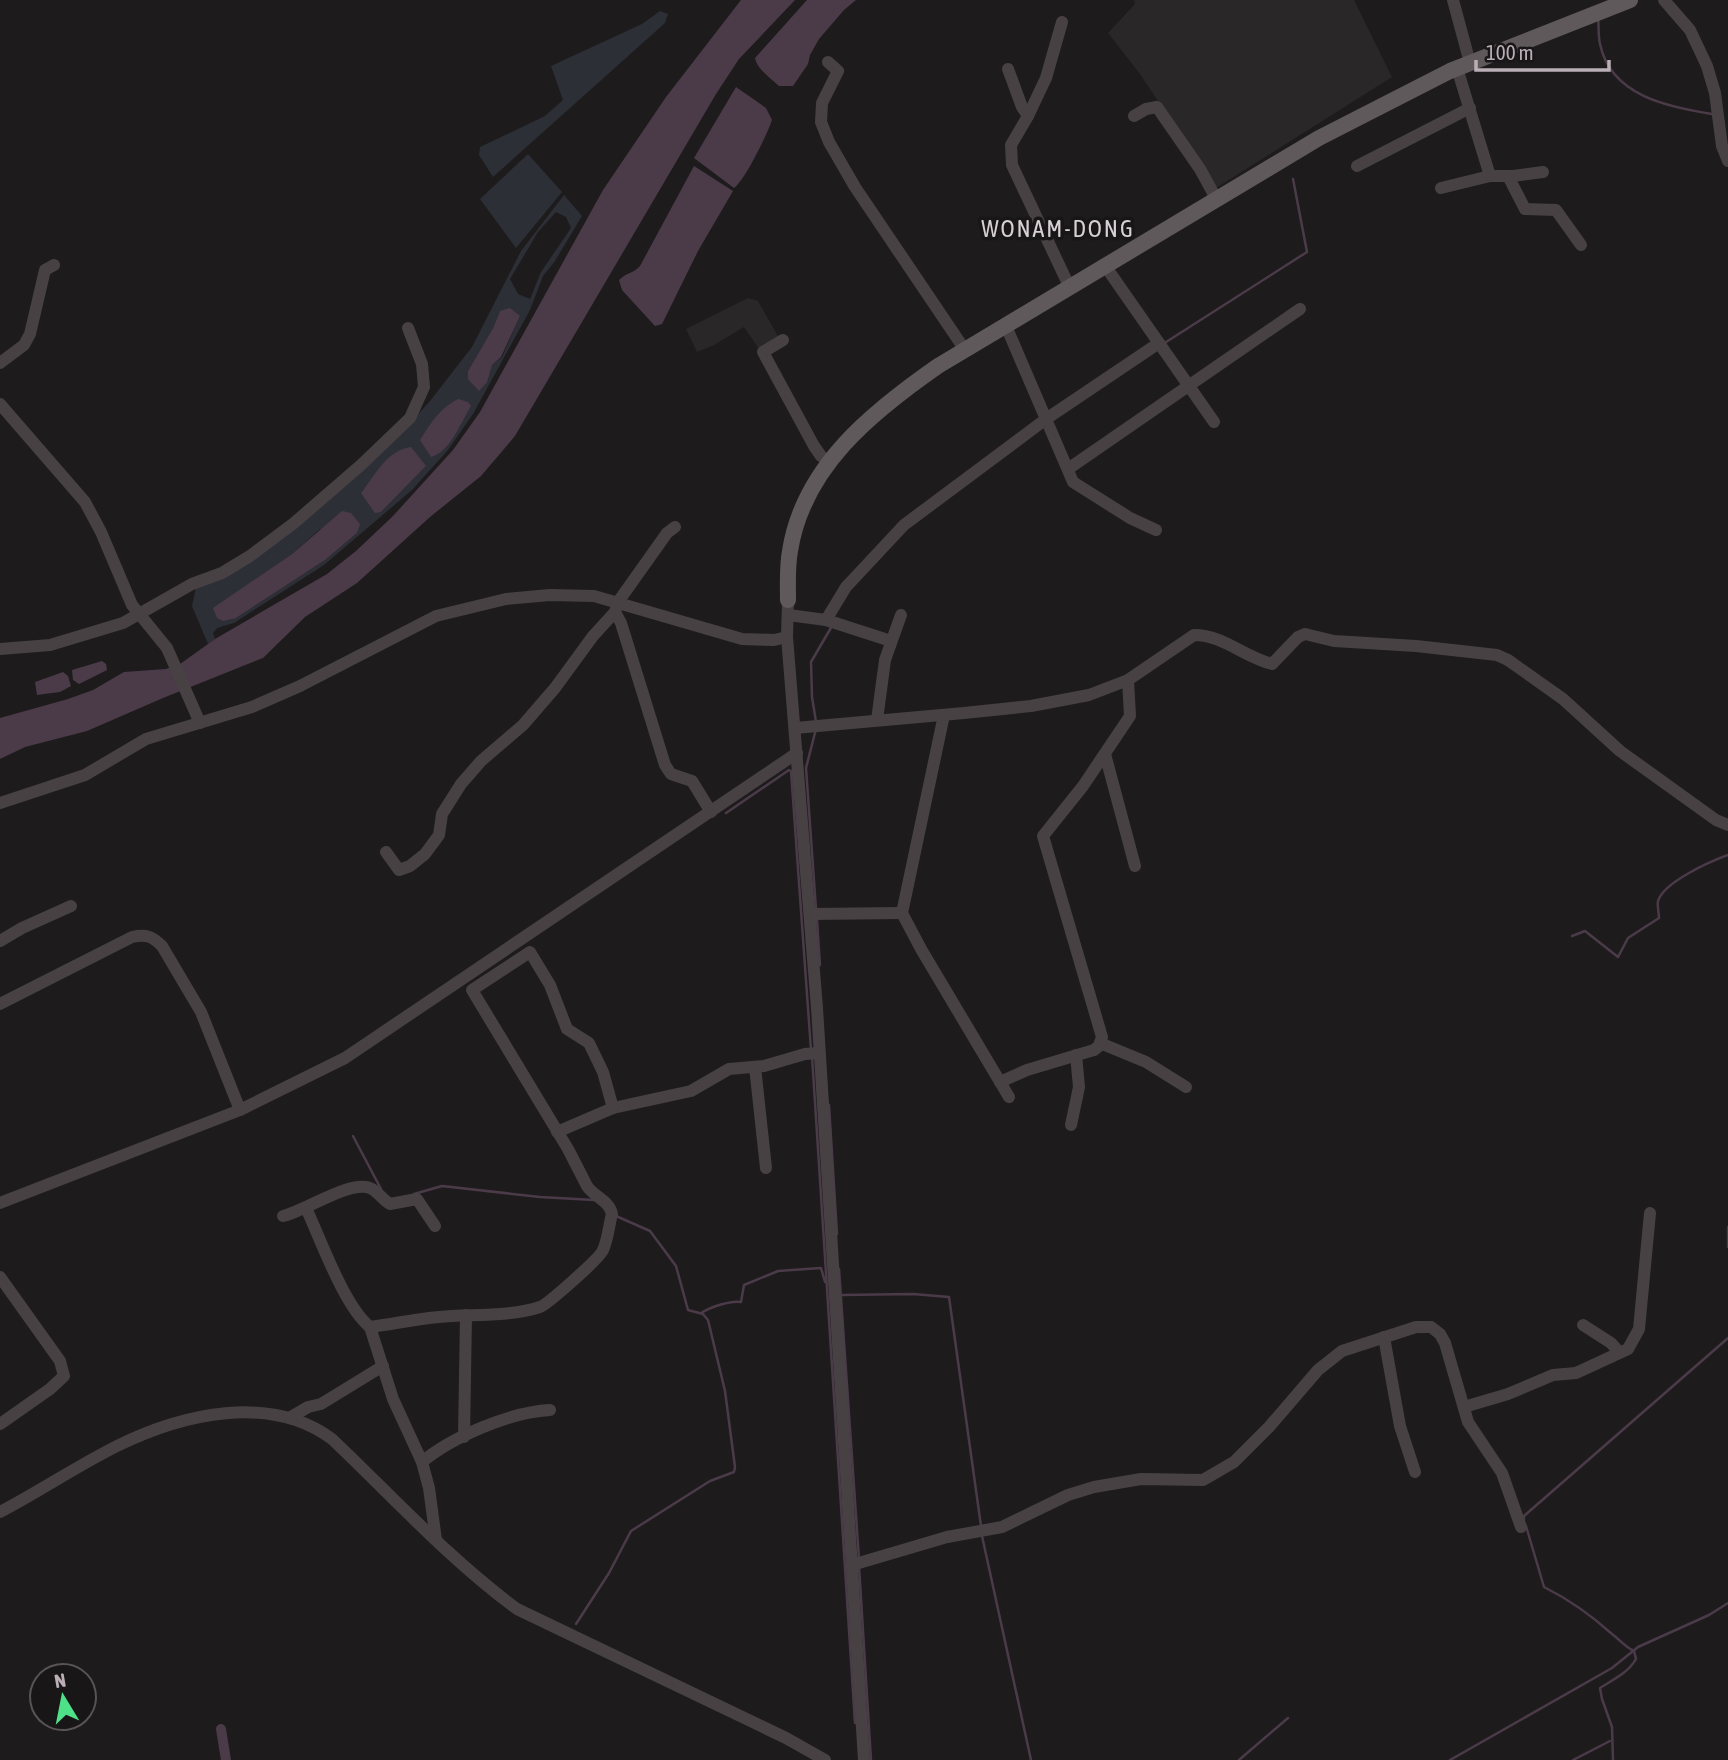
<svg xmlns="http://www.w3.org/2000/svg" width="1728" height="1760" font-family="'Asap Condensed',sans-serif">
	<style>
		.built { fill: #2a2728 }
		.green { fill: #2d2f37; fill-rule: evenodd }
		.water { fill: #4b3b49 }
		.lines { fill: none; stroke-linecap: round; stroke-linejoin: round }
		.stream { stroke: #4b3b49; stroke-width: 2.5 }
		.canal { stroke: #4b3b49; stroke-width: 10 }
		.minor { stroke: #474144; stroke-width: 12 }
		.major { stroke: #60595c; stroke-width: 16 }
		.labels { text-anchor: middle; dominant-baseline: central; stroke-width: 7; stroke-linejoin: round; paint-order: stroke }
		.quarter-label { font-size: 24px; letter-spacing: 2px; fill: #d7d0d4; stroke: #181617 }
	</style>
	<rect width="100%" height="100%" fill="#1d1b1c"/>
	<g class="built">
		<path d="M1134,0H1354L1392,77L1216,188L1140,74L1108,33L1135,4Z"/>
		<path d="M748,298L758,301L779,338L759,349L744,327L714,345L697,352L686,329Z"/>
	</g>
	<g class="green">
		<path d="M660,11L668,14L665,23L493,177L479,155L480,147L545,116L563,100L551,66L642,24Z"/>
		<path d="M528,154L562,192L516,248L480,199Z"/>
		<path d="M564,195L582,216L555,261L543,276L530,310L473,414L448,450L412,490L324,565L234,623L217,628L213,633L215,639L208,644L192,606L196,587L216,580L401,433L430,401L472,347L521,251ZM556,212L566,217L571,228L541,272L530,299L518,294L510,279L538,232ZM500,311L520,316L502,357L492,365L468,371L493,328ZM426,466L381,512L361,493L376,474ZM320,529L357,533L325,560L236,618L214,608L292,554Z"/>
	</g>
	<g class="water">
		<path d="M741,0H795L739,59L716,94L515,436L481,476L430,517L357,583L305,617L263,658L163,698L87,731L25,747L0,759V718L68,699L93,690L124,672L166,669L180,664L215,639L327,574L356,551L393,516L453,450L480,412L603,190L666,97Z"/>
		<path d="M807,0H856L844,10L819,39L810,55L808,64L793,86H779C770,78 757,69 755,58Z"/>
		<path d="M736,87L766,108L772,120C767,135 745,180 734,188L694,158Z"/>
		<path d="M694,166L733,191L698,251L665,318L662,324L655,326L622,290L619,280C626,273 634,273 640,266Z"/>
		<path d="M510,308L520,316L501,357L492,365L487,382L479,391L468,379V371L493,328L500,311Z"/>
		<path d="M458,399L468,402L471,406C461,422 450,452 431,457L420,440C430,424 441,407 458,399Z"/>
		<path d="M411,447L426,466L381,512L375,513L361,493C376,474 386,451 411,447Z"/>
		<path d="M342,511L351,513L360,524L357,533L325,560L236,618L223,621L217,618L213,608L292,554Z"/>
		<path d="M102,661L106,664L107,670L79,684L73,680L72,670Z"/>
		<path d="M63,672L68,676L71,686L60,692L37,695L35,682Z"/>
	</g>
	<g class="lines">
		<g class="stream">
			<path d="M1598,17C1599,26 1598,36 1600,44C1611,96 1668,107 1712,114"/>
			<path d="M1163,344L1307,252L1293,179"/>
			<path d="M816,722L812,697L811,662L832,626"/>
			<path d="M816,729L806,768L816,909"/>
			<path d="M726,813L789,770L791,771L811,1050"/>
			<path d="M817,920L820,965"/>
			<path d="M1572,936L1585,931L1618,957L1628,938L1659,918C1659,913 1657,906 1658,901C1664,882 1709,862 1728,855"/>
			<path d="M812,1056L855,1723"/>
			<path d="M829,1105L837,1234"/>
			<path d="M353,1136L381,1189"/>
			<path d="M414,1194L442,1186L540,1197L594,1200"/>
			<path d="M1728,1227V1247"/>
			<path d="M839,1269L859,1559"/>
			<path d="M841,1295L913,1294L949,1297L981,1526"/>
			<path d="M701,1313C711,1307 731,1300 741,1302L744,1285L778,1271L821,1268L825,1282"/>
			<path d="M1524,1519V1516L1728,1338"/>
			<path d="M1526,1526L1544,1587C1568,1599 1592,1616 1612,1634C1620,1640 1625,1647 1634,1651L1636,1659C1628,1673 1614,1679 1600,1688L1602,1699L1612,1727L1613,1760"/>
			<path d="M982,1536L1031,1760"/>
			<path d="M859,1566L871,1760"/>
			<path d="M576,1624L609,1573L631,1531L710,1481L734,1472L735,1467L725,1391L708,1320L703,1314L688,1310L676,1266L650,1231L616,1216"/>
			<path d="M1239,1760L1288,1718"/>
			<path d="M1450,1760L1612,1668L1638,1647L1709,1615L1728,1603"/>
			<path d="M1573,1760L1610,1741"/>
		</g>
		<path class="canal" d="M221,1729L226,1760"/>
		<g class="minor">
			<path d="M1453,0L1470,63"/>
			<path d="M1664,0L1690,30L1707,66L1715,93L1722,146L1728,161"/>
			<path d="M1062,22L1046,78L1028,116L1011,145L1012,165L1070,288"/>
			<path d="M828,62L838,71L822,103L821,122L829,142L855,187L965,350"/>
			<path d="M1457,68L1490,176"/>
			<path d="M1008,69L1022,107L1028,116"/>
			<path d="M1134,116L1146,109L1157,107L1200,169L1217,200"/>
			<path d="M1357,166L1470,108"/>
			<path d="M1508,176L1525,209L1556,210L1581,245"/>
			<path d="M1441,188L1490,176H1513L1543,172"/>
			<path d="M1106,267L1214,422"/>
			<path d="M1006,326L1073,482L1130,518L1156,530"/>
			<path d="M783,340L763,352L814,446L821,456L829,462"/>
			<path d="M0,363L24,345L30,334L45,270L54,265"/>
			<path d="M0,404L85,502L101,532L132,605L167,648L200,723"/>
			<path d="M1068,469L1300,309"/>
			<path d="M788,600L787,637L817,1008L864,1760"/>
			<path d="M615,612L621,623L665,765L671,774L692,781L711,812"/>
			<path d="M788,615L826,620L891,641"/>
			<path d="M826,620L846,587L904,525L1046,419L1159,343"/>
			<path d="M0,649L50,645L123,623L192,584L222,573L250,556L294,523L361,465L410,418L424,387L422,364L408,328"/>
			<path d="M944,715L902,913L921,949L1009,1097"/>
			<path d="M877,720L885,660L901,615"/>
			<path d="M795,728L964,713L1031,706L1089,695L1128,680L1194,635C1223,635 1244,657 1272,664L1298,637L1305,634L1334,641L1416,646L1497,655L1508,660L1563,699L1620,751L1716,820L1728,825"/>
			<path d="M1105,754L1135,866"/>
			<path d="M0,803L85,775L146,739L252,707L300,686L436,616L506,599L550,595L594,596L742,639L774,640L787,637"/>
			<path d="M386,852L399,870L410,866L425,854L439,835L442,814L461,784L481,761L523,725L555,688L593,636L615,612L618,602L667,533L675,527"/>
			<path d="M810,914L902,913"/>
			<path d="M0,941L22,928L71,906"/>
			<path d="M0,1004L132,937C146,934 152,936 162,946L201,1012L240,1110"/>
			<path d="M1100,1043L1146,1062L1186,1087"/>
			<path d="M755,1067L766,1168"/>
			<path d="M1000,1082L1027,1070L1094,1050L1099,1046L1102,1037L1043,836L1083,786L1130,716L1128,680"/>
			<path d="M1071,1125L1079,1087L1076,1055"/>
			<path d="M557,1132L613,1108L691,1091L729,1069L764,1066L805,1054L819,1053"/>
			<path d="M0,1203L240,1110L345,1058L797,753"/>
			<path d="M306,1208C321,1240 344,1306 370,1327"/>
			<path d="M283,1216C306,1211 352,1178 372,1189C379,1193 383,1200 390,1204L417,1199L435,1226"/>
			<path d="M0,1277L60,1361L64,1376L50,1389L0,1424"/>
			<path d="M1583,1325L1611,1343L1619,1352"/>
			<path d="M1384,1337L1400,1426L1415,1472"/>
			<path d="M1464,1407L1508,1394L1553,1375L1576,1373L1628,1349L1639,1329L1650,1213"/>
			<path d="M291,1417L308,1407L321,1404L383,1366"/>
			<path d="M464,1437L466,1315"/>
			<path d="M422,1462C452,1437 510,1412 550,1410"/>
			<path d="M0,1512C40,1491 77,1466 117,1446C182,1414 270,1393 332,1439C393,1497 448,1558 517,1609L786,1738L825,1760"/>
			<path d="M436,1540L429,1488L422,1462L393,1399L370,1327C393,1324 416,1319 439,1317C472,1314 509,1317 540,1307C548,1304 600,1258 603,1250C608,1239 609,1225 612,1214C609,1200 594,1197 587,1186L568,1149L472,990L530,952L550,985L567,1029L589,1043L603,1072L613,1108"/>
			<path d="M852,1565L947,1537L1002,1527L1068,1495L1094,1487L1141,1479L1203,1480L1234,1462L1269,1427L1318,1370L1342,1351L1416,1327H1431L1440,1334L1445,1343L1468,1422L1502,1473L1521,1527"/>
		</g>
		<path class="major" d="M788,600C788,584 787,567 790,551C803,467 872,412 938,366L1319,138L1450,71L1630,0"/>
	</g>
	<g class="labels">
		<g class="quarter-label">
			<text x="1058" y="228">WONAM-DONG</text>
		</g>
	</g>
	<g transform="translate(63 1697) rotate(350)"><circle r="33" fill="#181617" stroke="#595357" stroke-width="2"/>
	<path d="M0-5L12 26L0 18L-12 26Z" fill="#4fe188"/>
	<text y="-10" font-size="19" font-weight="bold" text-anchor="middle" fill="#bbafb6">N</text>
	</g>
	<path d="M1476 60v10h133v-10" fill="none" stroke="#bbafb6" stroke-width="3.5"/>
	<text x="1486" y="60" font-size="21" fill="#bbafb6" stroke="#181617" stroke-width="5" paint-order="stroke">100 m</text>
</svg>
